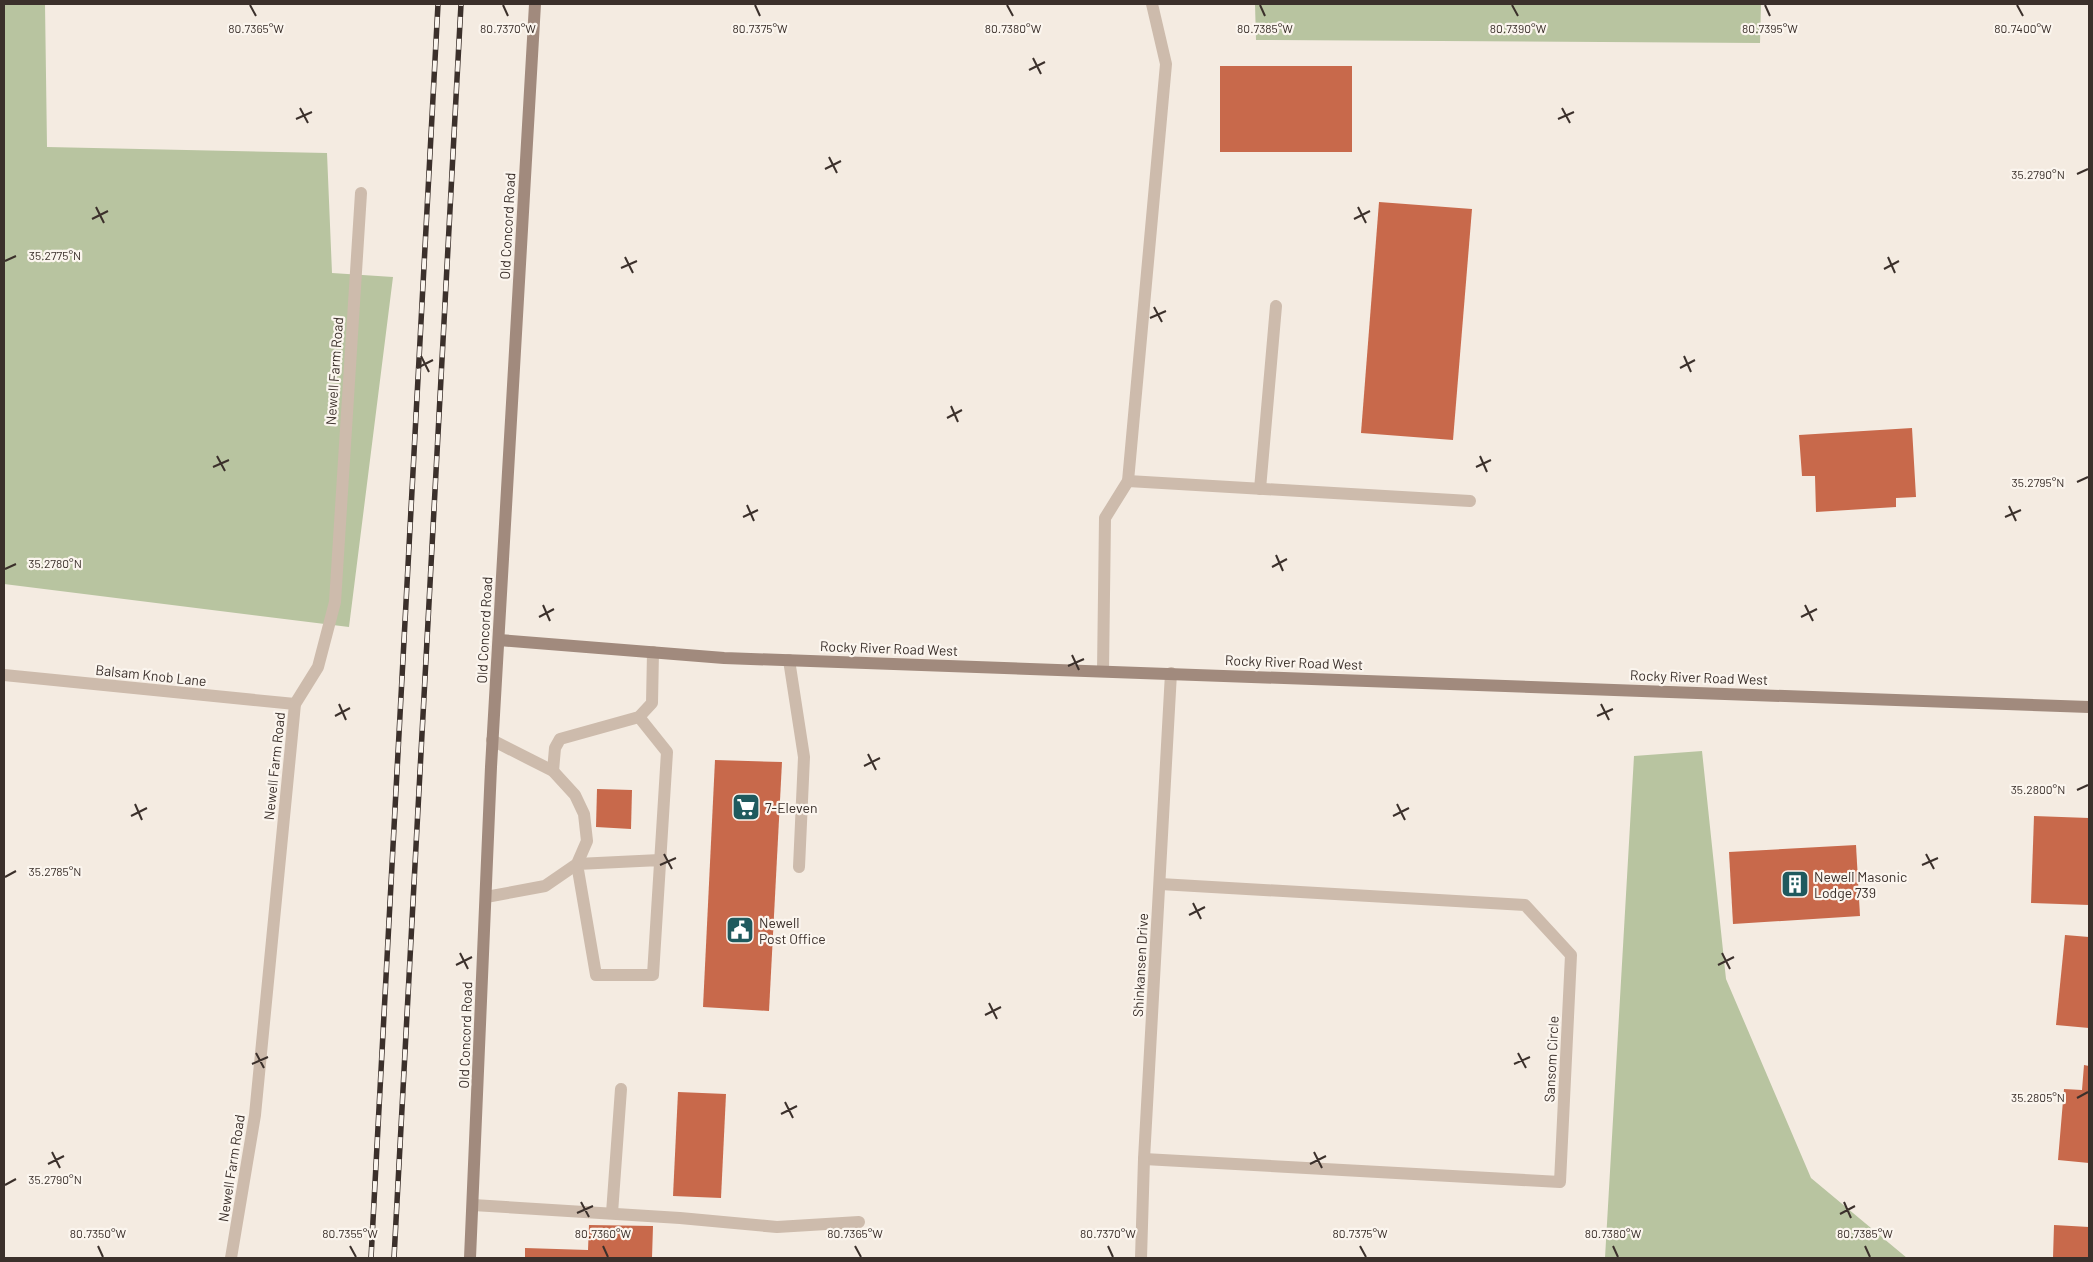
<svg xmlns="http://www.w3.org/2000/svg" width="2093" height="1262" font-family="Barlow,sans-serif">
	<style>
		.green { fill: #b8c4a0 }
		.building { fill: #c8694b }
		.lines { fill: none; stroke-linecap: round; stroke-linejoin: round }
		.lane { stroke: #cdbbac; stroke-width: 12 }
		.street { stroke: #cdbbac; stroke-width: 12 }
		.secondary { stroke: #a18a7d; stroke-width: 12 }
		.rail-casing { stroke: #3b302b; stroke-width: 5.5 }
		.rail { stroke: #fbf5ee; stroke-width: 4; stroke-dasharray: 11; stroke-linecap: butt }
		.ticks { fill: none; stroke: #3b302b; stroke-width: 2 }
		.labels { text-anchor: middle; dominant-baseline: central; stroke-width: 4.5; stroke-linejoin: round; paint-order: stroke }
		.street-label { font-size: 14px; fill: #3b302b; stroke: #fbf5ee }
		.poi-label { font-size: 14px; fill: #3b302b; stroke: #fbf5ee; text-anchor: start }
		.ticks-label { font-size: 12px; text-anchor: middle; fill: #3b302b; stroke: #fbf5ee; stroke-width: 4.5; stroke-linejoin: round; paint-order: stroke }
	</style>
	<rect width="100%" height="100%" fill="#f4ebe1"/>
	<g class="green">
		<path d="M4,4H45L47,147L327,153L332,273L393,277L349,627L4,584Z"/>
		<path d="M1255,4H1761L1760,43L1256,40Z"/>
		<path d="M1702,751L1726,979L1811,1178L1907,1258H1605L1634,756Z"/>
	</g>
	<g class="building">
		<rect x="1220" y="66" width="132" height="86"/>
		<path d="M1379,202L1472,209L1453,440L1361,433Z"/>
		<path d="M1912,428L1916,497L1896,498V507L1816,512L1815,476H1802L1799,435Z"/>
		<path d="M715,760L782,762L769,1011L703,1007Z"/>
		<path d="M597,789L632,790L631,829L596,827Z"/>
		<path d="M2034,816L2089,818V905L2031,903Z"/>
		<path d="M1856,845L1860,916L1733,924L1729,852Z"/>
		<path d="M2065,935L2089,937V1028L2056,1025Z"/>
		<path d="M2084,1065L2089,1066V1163L2058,1160L2064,1089L2082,1090Z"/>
		<path d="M678,1092L726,1094L721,1198L673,1196Z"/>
		<path d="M589,1225L653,1226L652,1258H525V1248L588,1250Z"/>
		<path d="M2054,1225L2089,1227V1258H2053Z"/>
	</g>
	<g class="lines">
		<g class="lane">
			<path d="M1128,481L1470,501"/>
			<path d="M1260,489L1276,306"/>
			<path d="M789,660L804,757L799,867"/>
			<path d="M1103,671L1105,518L1128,481L1166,64L1152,4"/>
			<path d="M639,717L667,752L653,975H596L577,864L660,860"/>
			<path d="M553,771L555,748L560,739L639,717L652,703L653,652"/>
			<path d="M486,897L545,886L577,864L587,841L584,814L575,795L553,771L492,740"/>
			<path d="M473,1205L680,1218L777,1227L859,1222"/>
			<path d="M612,1213L621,1089"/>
		</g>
		<g class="street">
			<path d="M4,675L295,704"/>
			<path d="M1144,1159L1560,1182L1571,955L1525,905L1160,884"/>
			<path d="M231,1258L255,1115L295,704L318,667L335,602L361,193"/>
			<path d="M1141,1258L1144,1159L1171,673"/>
		</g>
		<g class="secondary">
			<path d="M499,640L724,658L2089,707"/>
			<path d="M470,1258L491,767L535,4"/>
		</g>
		<defs>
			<g id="rail">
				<path d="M371,1258L438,4"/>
				<path d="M394,1258L461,4"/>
			</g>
		</defs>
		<use href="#rail" class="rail-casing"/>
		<use href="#rail" class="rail"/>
	</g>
	<path class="ticks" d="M250,5L256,16M503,5L508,16M755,5L760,16M1007,5L1013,16M1260,5L1265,16M1512,5L1518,16M1765,5L1770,16M2017,5L2023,16M1033,58L1041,74M1029,70L1045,62M300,108L308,123M1562,108L1570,123M296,119L312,112M1558,119L1574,112M829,157L837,173M825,169L841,161M2077,174L2088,169M96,207L104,223M1358,207L1366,223M92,219L108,211M1354,219L1370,211M625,257L633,273M1888,257L1895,273M5,261L16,256M621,268L637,261M1884,269L1899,261M1154,307L1162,322M1150,318L1166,311M421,356L429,372M1684,356L1691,372M417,368L433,360M1680,368L1695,360M951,406L958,422M947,418L962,410M217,456L225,471M1480,456L1487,472M213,467L229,460M1476,467L1491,460M2077,482L2088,477M747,505L754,521M2009,506L2016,521M743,517L758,510M2005,517L2021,510M1276,555L1283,571M1272,567L1287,559M5,569L16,564M543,605L550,621M1805,605L1813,621M539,617L554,609M1801,617L1817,609M1072,655L1079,670M1068,666L1084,659M339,704L346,720M1601,704L1609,720M335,716L350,708M1597,716L1613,709M868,754L876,770M864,766L880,758M2077,790L2088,785M135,804L142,820M1397,804L1405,820M131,816L147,808M1393,816L1409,808M664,854L672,869M1926,854L1934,869M660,865L676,858M1922,865L1938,858M5,877L16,871M1193,903L1201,919M1189,915L1205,907M460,953L468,969M1722,953L1730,969M456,965L472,957M1718,965L1734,957M989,1003L997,1019M985,1015L1001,1007M256,1053L264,1068M1518,1053L1526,1068M252,1064L268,1057M1514,1064L1530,1057M2077,1098L2088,1092M785,1102L793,1118M781,1114L797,1106M52,1152L60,1168M1314,1152L1322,1168M48,1164L64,1156M1310,1164L1326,1156M5,1185L16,1179M581,1202L589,1217M1844,1202L1851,1218M577,1213L593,1206M1840,1214L1855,1206M98,1246L103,1257M350,1246L356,1257M603,1246L608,1257M855,1246L861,1257M1108,1246L1113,1257M1360,1246L1366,1257M1613,1246L1618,1257M1865,1246L1870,1257"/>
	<defs>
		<symbol id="supermarket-square" viewBox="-11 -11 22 22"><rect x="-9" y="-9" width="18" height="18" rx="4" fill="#1f5a5e" stroke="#fbf5ee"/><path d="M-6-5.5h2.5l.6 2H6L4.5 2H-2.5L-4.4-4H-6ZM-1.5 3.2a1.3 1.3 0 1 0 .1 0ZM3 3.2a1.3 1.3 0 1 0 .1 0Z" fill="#fff"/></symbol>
		<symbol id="building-square" viewBox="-11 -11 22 22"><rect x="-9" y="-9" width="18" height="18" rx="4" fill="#1f5a5e" stroke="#fbf5ee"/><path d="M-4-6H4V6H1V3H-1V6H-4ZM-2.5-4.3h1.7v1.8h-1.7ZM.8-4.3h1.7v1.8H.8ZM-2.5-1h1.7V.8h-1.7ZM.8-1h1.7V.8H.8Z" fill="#fff"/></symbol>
		<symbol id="civic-square" viewBox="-11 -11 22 22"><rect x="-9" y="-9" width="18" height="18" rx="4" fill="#1f5a5e" stroke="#fbf5ee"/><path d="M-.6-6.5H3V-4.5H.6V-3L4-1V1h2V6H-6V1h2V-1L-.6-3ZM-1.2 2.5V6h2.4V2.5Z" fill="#fff"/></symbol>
	</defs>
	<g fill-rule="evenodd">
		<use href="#supermarket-square" x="730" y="791" width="32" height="32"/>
		<use href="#building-square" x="1779" y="868" width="32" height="32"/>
		<use href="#civic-square" x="724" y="914" width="32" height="32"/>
	</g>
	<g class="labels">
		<g class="street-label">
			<text transform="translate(507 226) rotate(-87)">Old Concord Road</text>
			<text transform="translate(334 371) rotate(-86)">Newell Farm Road</text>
			<text transform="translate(484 630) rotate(-87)">Old Concord Road</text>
			<text transform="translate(889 648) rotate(2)">Rocky River Road West</text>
			<text transform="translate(1294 662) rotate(2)">Rocky River Road West</text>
			<text transform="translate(151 675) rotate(6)">Balsam Knob Lane</text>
			<text transform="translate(1699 677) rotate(2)">Rocky River Road West</text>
			<text transform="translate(274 766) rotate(-84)">Newell Farm Road</text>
			<text transform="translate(1140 965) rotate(-87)">Shinkansen Drive</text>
			<text transform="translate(465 1035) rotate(-88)">Old Concord Road</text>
			<text transform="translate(1551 1059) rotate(-87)">Sansom Circle</text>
			<text transform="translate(231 1168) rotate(-81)">Newell Farm Road</text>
		</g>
		<g class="poi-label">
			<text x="765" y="807">7-Eleven</text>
			<text x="1814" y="876">Newell Masonic<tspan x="1814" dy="16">Lodge 739</tspan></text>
			<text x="759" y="922">Newell<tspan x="759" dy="16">Post Office</tspan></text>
		</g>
	</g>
	<g class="ticks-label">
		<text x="256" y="33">80.7365°W</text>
		<text x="508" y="33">80.7370°W</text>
		<text x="760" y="33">80.7375°W</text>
		<text x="1013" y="33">80.7380°W</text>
		<text x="1265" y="33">80.7385°W</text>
		<text x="1518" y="33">80.7390°W</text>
		<text x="1770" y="33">80.7395°W</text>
		<text x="2023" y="33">80.7400°W</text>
		<text x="2038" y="179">35.2790°N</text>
		<text x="55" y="260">35.2775°N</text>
		<text x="2038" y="487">35.2795°N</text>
		<text x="55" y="568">35.2780°N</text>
		<text x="2038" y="794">35.2800°N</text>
		<text x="55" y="876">35.2785°N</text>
		<text x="2038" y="1102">35.2805°N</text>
		<text x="55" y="1184">35.2790°N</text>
		<text x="98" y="1238">80.7350°W</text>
		<text x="350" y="1238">80.7355°W</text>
		<text x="603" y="1238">80.7360°W</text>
		<text x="855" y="1238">80.7365°W</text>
		<text x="1108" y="1238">80.7370°W</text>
		<text x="1360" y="1238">80.7375°W</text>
		<text x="1613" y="1238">80.7380°W</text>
		<text x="1865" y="1238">80.7385°W</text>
	</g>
	<rect width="2093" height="1262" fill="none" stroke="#3b302b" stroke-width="10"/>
</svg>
